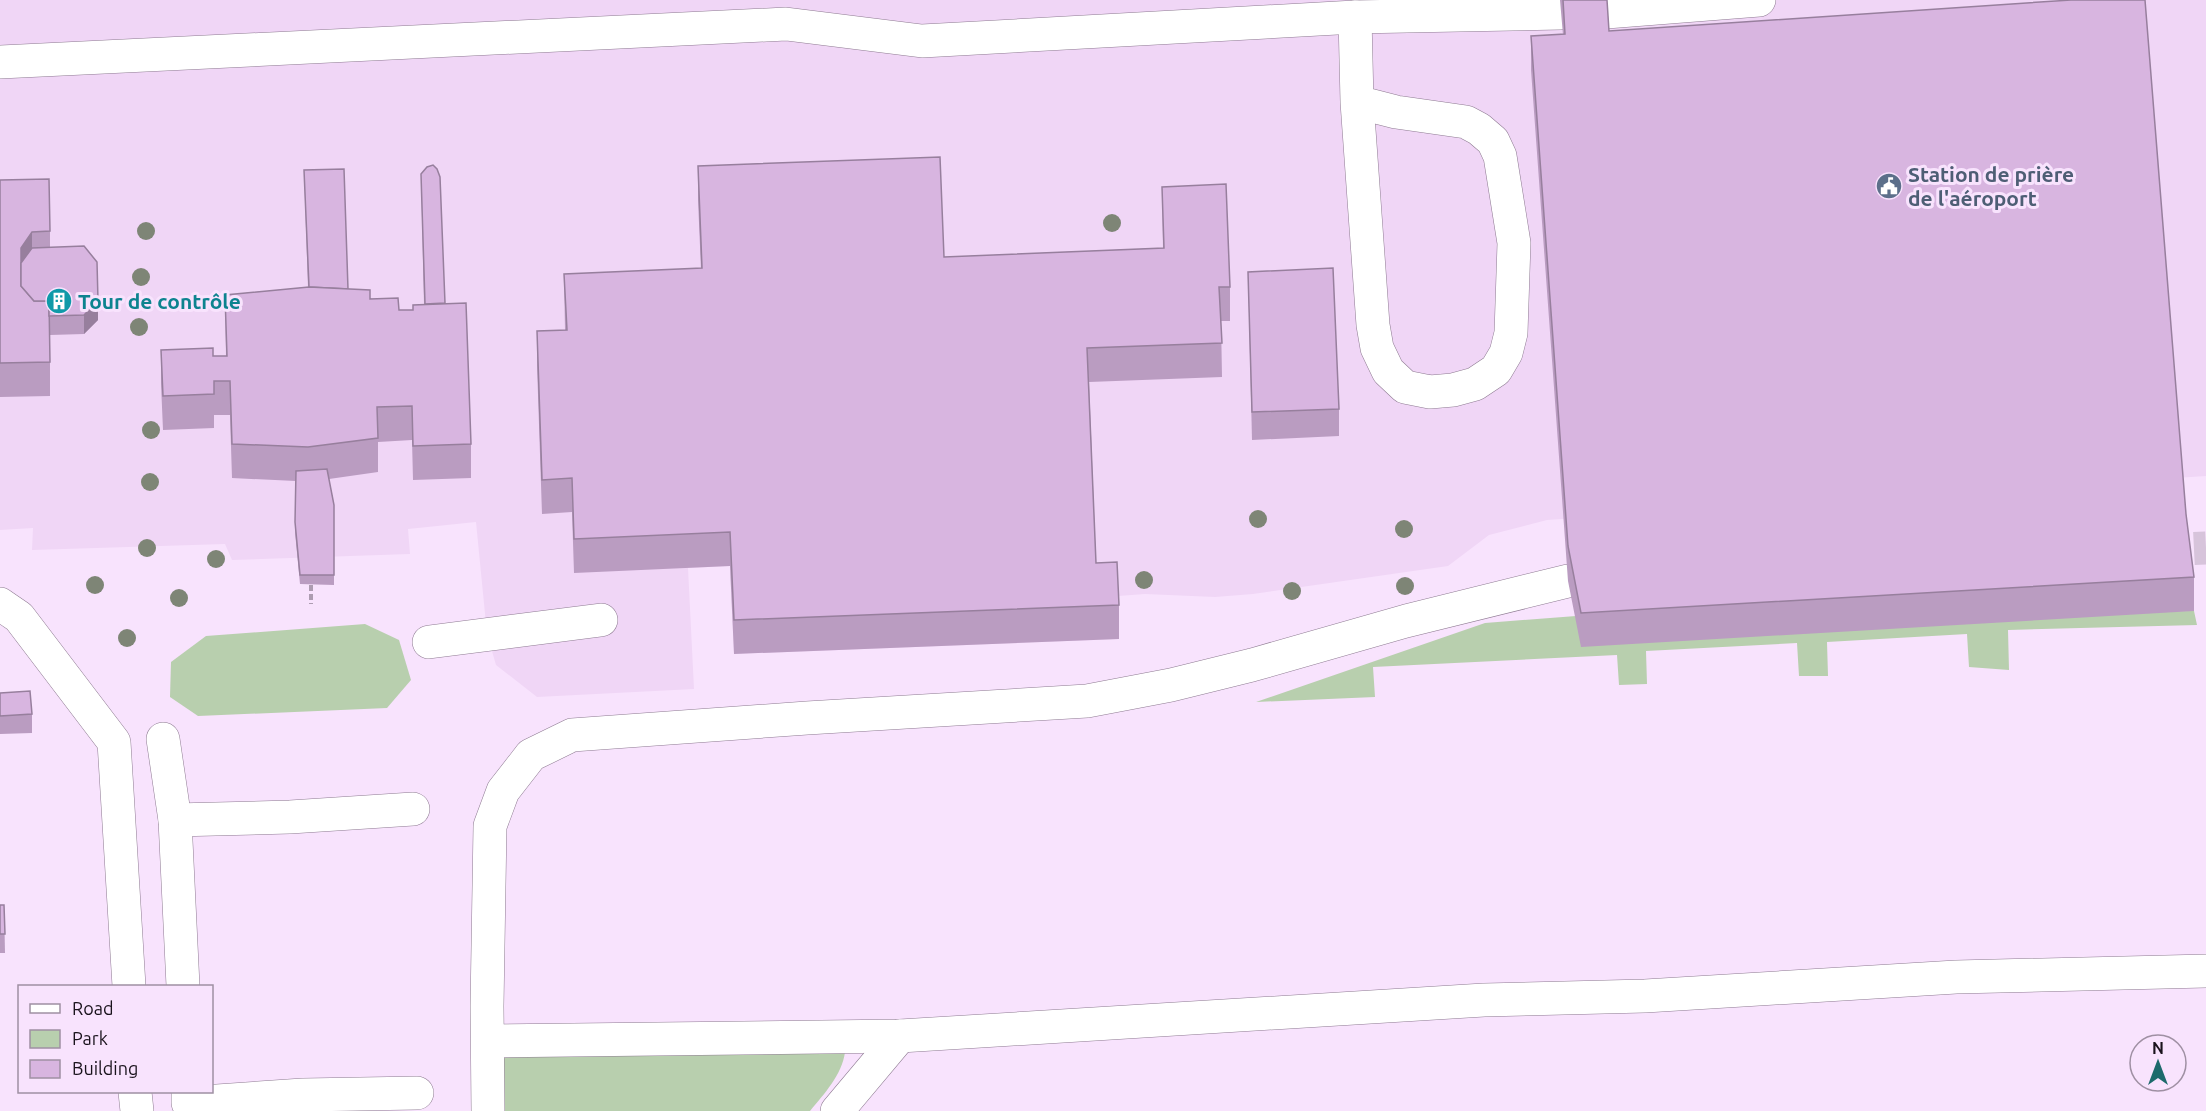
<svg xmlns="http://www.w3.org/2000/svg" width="2206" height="1111" font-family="Ubuntu,sans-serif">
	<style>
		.built { fill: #f0d6f6 }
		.green { fill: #b8cfae }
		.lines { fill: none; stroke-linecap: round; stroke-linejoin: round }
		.minor-tunnel { stroke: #d7c4db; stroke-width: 33; stroke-dasharray: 33 16; stroke-linecap: butt }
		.minor-casing { stroke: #8e7b92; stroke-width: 34 }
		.path { stroke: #ad9cb1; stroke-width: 4; stroke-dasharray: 6 3; stroke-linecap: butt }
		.minor { stroke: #fff; stroke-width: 33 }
		.tree { fill: #7e8576 }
		.wall { fill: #ba9cc1 }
		.shaded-wall { fill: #977f9d }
		.building { fill: #d8b5e0; stroke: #977f9d; stroke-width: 1.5 }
		.labels { text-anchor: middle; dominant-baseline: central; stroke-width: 6; stroke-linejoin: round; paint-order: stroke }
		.service-label { font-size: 21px; font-weight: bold; fill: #4e5e75; stroke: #f8e3fd; text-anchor: start }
		.culture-label { font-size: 21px; font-weight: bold; fill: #0d838f; stroke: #f8e3fd; text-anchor: start }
	</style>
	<rect width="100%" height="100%" fill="#f8e3fd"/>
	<path class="built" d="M0,0H2206V476L1547,520L1489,535L1448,566L1253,594L1215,597L1145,594L1118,596L1119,639L734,654L730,566L688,568L694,689L537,697L496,665L487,634L476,522L408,529L410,554L232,560L225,544L32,550L33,528L0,530Z"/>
	<g class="green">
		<path d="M2194,611L2197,625L2008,630L2009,670L1969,667L1967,634L1827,642L1828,676H1799L1797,643L1646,651L1647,684L1619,685L1617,655L1373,667L1375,697L1256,702L1485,623L1576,616Z"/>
		<path d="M365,624L399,640L411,680L387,708L198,716L170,697L171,662L206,636Z"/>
		<path d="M845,1052C842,1075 824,1094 810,1111H498L502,1060L506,1057Z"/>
	</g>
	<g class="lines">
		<path class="minor-tunnel" d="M2145,551L2206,548"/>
		<defs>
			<g id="minor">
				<path d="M1606,12L1759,0"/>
				<path d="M1355,17L1357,102L1373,325L1377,348L1388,371L1405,387L1430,392L1453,390L1475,384L1496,370L1506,353L1511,333L1514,243L1500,156L1493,141L1479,129L1466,122L1396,112L1357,102"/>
				<path d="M0,62L786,24L922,41L1355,17L1561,13"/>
				<path d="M0,604L19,617L114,742L129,986"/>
				<path d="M429,642L601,620"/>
				<path d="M163,739L175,820L183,986"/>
				<path d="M175,820L290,817L413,809"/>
				<path d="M488,1041L900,1036L1484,1000L1645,996L1956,977L2206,971"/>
				<path d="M135,1092L137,1111"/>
				<path d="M188,1092V1103L303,1095L417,1093"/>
				<path d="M488,1111L487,1006L490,826L503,791L531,755L572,735L807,718L1087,701L1171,685L1252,665L1406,621L1568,581"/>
				<path d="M837,1111L900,1036"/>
			</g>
		</defs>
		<use href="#minor" class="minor-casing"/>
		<path class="path" d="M311,585V604"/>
		<use href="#minor" class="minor"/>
	</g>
	<g class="tree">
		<circle cx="1112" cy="223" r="9"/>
		<circle cx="146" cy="231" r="9"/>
		<circle cx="141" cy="277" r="9"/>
		<circle cx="139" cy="327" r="9"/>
		<circle cx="151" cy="430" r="9"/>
		<circle cx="150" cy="482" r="9"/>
		<circle cx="1258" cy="519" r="9"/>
		<circle cx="1404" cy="529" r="9"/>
		<circle cx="147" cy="548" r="9"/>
		<circle cx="216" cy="559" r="9"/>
		<circle cx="1144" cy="580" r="9"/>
		<circle cx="95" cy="585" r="9"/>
		<circle cx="1405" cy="586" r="9"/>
		<circle cx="1292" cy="591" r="9"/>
		<circle cx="179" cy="598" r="9"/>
		<circle cx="127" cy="638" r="9"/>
	</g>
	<g class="wall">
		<path d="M1560,0H1607L1609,31L2186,514L2194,577V611L1581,647L1568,581L1531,70V36L1563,35Z"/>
		<path d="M698,166L944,257L1163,248L1162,187L1230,287V321H1221L1222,377L1089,382L1096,563L1119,605V639L734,654L730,566L574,573L572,512L542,514L537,365V331L565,330L564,274L701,269L698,200Z"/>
		<path d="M304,170L348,289L399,310H413L424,304L421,174L471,444V478L413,480L412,440L378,442V472L329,479L334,505V585L300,584L295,532L296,481L232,478L230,415H214V428L163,430L161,384V350L213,356H226L225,295L308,287Z"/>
		<path d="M0,180L50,231V247L98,320L84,334L50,335V396L0,397Z"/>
		<path d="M1248,272L1339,409V436L1252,440Z"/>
		<path d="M0,693L32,714V733L0,734Z"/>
		<path d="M0,905H4L5,953H0Z"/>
	</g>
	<g class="shaded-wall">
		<path d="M32,232V266L21,282V248Z"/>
		<path d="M98,301V320L84,334V315Z"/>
	</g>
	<g class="building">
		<path d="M1563,0H1607L1609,31L2071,0H2145L2186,514L2194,577L1581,613L1568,546L1531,36L1565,34Z"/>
		<path d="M940,157L944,257L1164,248L1162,187L1226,184L1230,287H1219L1222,343L1087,348L1096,563L1117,562L1119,605L734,620L730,532L574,539L572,478L542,480L537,331L567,330L564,274L702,268L698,166Z"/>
		<path d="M433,165L437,169L440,177L445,303L425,304L421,174L427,167Z"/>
		<path d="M344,169L348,289L309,287L304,170Z"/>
		<path d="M49,179L50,231L32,232L21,248V286L34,301H49L50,362L0,363V180Z"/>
		<path d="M84,246L97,262L98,301L84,315L49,316V301H34L21,286V263L32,248Z"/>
		<path d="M1333,268L1339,409L1252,412L1248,272Z"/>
		<path d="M309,287L370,290V299L398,298L399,310H413V305L466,303L471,444L413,446L412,406L377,407L378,438L308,447L232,444L230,381H214V394L163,396L161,350L213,348V356H227L225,295Z"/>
		<path d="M327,469L334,505V575H300L295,522L296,471Z"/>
		<path d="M30,691L32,714L0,716V693Z"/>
		<path d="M0,905H4L5,934H0Z"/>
	</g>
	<defs>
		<symbol id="civic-disc" viewBox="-11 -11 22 22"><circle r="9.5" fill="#5c6f8a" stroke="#f8e3fd"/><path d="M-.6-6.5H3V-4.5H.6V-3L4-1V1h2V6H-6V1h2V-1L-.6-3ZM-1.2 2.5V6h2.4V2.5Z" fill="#fff"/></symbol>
		<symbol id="building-disc" viewBox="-11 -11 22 22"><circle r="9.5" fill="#0f9aa8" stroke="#f8e3fd"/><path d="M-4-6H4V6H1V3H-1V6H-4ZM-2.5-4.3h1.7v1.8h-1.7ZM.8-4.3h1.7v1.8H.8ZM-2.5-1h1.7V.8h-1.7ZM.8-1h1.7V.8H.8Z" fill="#fff"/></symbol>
	</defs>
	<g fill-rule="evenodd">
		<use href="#civic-disc" x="1874" y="171" width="30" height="30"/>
		<use href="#building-disc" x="44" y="286" width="30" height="30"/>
	</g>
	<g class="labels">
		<g class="service-label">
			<text x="1908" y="174">Station de prière<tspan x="1908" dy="24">de l'aéroport</tspan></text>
		</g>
		<g class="culture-label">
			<text x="78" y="301">Tour de contrôle</text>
		</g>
	</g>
	<rect x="18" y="985" width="195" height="108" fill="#f8e3fd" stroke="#9f90a3" stroke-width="1.5"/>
	<rect x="30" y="1004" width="30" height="9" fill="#ffffff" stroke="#9f90a3" stroke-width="1.5"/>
	<text x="72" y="1015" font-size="18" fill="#1a131c">Road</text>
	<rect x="30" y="1030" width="30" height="18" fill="#b8cfae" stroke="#9f90a3" stroke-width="1.5"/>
	<text x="72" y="1045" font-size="18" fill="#1a131c">Park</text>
	<rect x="30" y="1060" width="30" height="18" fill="#d8b5e0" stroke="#9f90a3" stroke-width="1.5"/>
	<text x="72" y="1075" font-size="18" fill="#1a131c">Building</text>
	<g transform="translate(2158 1063)"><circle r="28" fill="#f8e3fd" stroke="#9f90a3" stroke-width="1.5"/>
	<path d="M0-4.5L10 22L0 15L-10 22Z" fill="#1d6a6c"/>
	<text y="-9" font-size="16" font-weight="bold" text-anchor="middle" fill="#1a131c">N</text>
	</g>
</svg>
